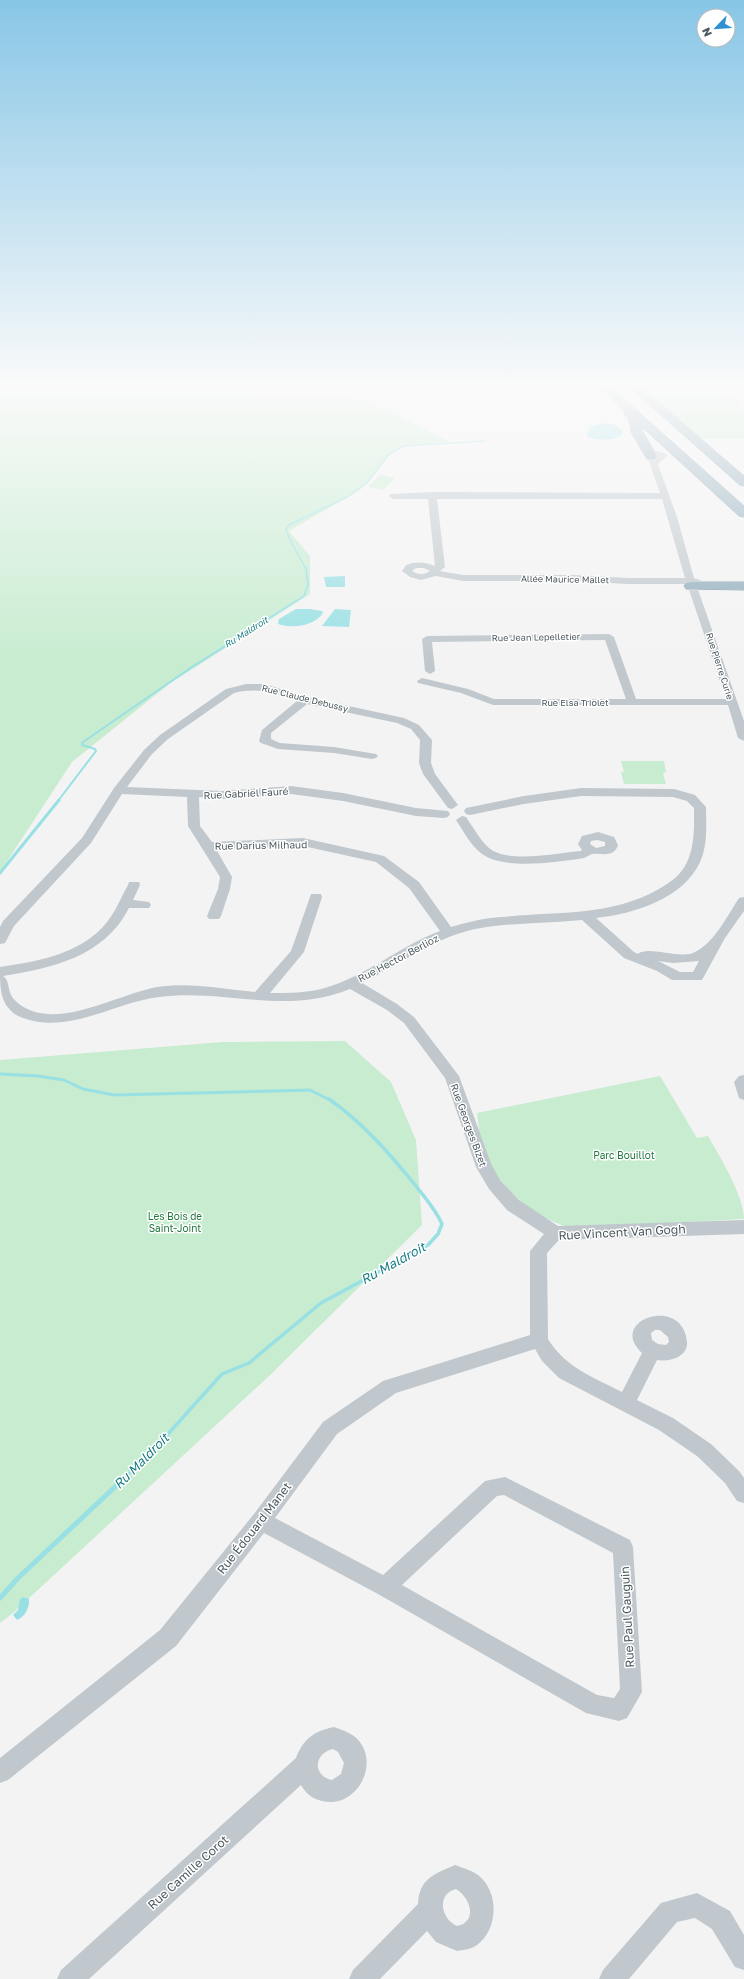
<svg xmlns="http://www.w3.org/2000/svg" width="744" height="1979" font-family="'Golos Text',sans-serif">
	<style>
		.green { fill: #c7ecd0 }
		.water { fill: #99e0e4 }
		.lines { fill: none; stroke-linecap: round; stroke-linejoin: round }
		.stream-far4 { stroke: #99e0e4; stroke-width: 1.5 }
		.stream-far3 { stroke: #99e0e4; stroke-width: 2 }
		.stream-far2 { stroke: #99e0e4; stroke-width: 3 }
		.stream-far1 { stroke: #99e0e4; stroke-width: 3.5 }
		.stream { stroke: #99e0e4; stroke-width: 5 }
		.highway-casing { stroke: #7b97a7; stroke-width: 1 }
		.minor { fill: #c0c8cd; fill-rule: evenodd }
		.highway { fill: #90acbb; fill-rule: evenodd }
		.labels { text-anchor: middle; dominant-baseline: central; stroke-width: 3; stroke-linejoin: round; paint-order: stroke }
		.far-street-label { font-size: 9px; fill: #4c585e; stroke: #fff }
		.far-water-label { font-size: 9px; font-style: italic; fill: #1b7e83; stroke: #fff }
		.street-label { font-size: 10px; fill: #4c585e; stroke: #fff }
		.park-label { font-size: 10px; fill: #237940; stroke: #fff }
		.near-street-label { font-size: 12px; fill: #4c585e; stroke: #fff }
		.near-water-label { font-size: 13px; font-style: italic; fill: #1b7e83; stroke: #fff }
	</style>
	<rect width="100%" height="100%" fill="#f4f3f3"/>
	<g class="green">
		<path d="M0,388H375L357,398L389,411L451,442L405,446L390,455L360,490L289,531L310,556V594L169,684L72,762L0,872Z"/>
		<path d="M640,388L728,389L723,394L725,396H742L740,400L744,403L736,405L744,411V439H699Z"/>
		<path d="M380,475L395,478L383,490L368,487Z"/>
		<path d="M621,761H664L666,772L663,773L666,784H624L621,772H624Z"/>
		<path d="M345,1041L391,1082L416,1140L422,1225L268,1377L14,1612L0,1623V1060L223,1042Z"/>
		<path d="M660,1076L697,1138L708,1136C720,1157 744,1196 744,1219L572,1228C534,1219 500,1188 484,1152C479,1141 479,1126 477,1113Z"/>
	</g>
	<g class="water">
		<path d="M604,423L615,425L622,430V434C616,442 594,440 586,436L591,427Z"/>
		<path d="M345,576V587H326L324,577Z"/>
		<path d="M296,609H310L322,611L323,613C314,626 293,629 278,624L279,619Z"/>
		<path d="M335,609L351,610L349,627L322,626Z"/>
		<path d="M23,1597L29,1599C30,1607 25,1617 17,1620L13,1615L18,1610L20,1599Z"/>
	</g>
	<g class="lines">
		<path class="stream-far4" d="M306,569L291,542L286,529L289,525L347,497L367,483L389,454L404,446L485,441"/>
		<path class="stream-far3" d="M58,801L96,751L95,749L82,745L83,742L189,669L304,596L308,585L306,568"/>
		<g class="stream-far2">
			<path d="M0,873L59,800"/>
			<path d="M0,1074L38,1076L64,1080L83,1089L114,1095L310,1090L330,1100"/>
		</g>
		<path class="stream-far1" d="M117,1485L150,1454L222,1374L249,1363L321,1303L428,1245L438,1234L442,1224C436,1210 425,1198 416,1186C390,1154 363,1123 329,1099"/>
		<path class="stream" d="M0,1598L18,1578L118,1484"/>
		<defs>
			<g id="highway">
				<path d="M601,388H612L744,506V517L739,516L642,427L643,432L657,456L655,459H647L631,432L629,420L623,412L624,411Z"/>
				<path d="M631,388H642L744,476V486L740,485Z"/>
				<path d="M691,582H744V590L686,589L684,586L686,583Z"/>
			</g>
		</defs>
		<use href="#highway" class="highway-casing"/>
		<g class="minor">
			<path d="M657,451L668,455L658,464L677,517L694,578L702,581L696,584L744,721V741L738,738L728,705H493L461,693L418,683L417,681L422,678L468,689L494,699H626L605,640L432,642L435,671L430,674L425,671L422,639L427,636L609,634L614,637L636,699H726L687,584H628L574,581H463L436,576L421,580L410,577L402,571L406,565C417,561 425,562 435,566L428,499H393L389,496L390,494L432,492L660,493L647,456ZM437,499H662L685,578H628L574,575H463L440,571L445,567ZM416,568H424L430,571C424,575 418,575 412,571Z"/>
			<path d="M246,684H264L307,697L404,718L419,725L432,740L431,763L435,774L458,805L452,809L448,808L423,774L419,763L420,740L411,729L397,723L307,704L271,733V739L280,743L334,747L376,754L378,756L376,758L372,759L334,753L278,749L261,743L259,741L262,730L297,701C274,693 259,687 234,693L168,739L152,754L127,787L222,791L291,786L343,793L416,808L448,811L450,814L448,817L444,818L416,816L343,801L291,794L222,799L199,797L200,826L212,842L303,838L384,856L419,882L451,927C468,922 484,918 502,917C556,911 610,917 659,889C671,882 682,874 687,862C695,845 694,826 694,808L687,801L673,797L581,796L524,804L470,815L466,814L464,811L466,808L524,796L581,788L674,789L695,795L706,807C706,825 708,845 700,862C684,898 634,914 596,918L634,952L638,954C647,945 681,960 695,952C715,942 727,916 739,898L744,897V911L725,938L702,980H672L657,971L624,958L582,920C547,924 510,922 475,929C433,938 400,965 362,983L397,1004L414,1017L459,1076L492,1166L501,1181L519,1200L558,1226L744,1220V1234L559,1240L547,1253L548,1339C566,1368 593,1377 622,1392L642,1353C606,1320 683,1294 687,1342C688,1357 669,1362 657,1360L637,1400L673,1418L711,1444L739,1471L744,1478V1503L737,1501L725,1483L697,1456L659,1430L559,1378L542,1361L535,1349L396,1393L337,1434L275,1518L383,1575L485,1481L505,1477L630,1540L633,1547L642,1692L627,1718L619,1721L586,1713L378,1594L264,1533L176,1646L8,1780L0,1783V1758L160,1630L254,1514L323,1422L383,1381L530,1335V1251L544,1234L507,1210L489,1189L476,1167L445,1078L404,1023L387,1010L350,989C283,1016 226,988 159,997C111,1003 67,1037 18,1016C0,1005 0,990 0,967C40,961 88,953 112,915C118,906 122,895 128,885L129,882H139L140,885L133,900L149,902L151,905L149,908H129C104,957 52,968 3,976C9,979 8,989 11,995C15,1003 26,1009 35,1012C73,1022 120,994 157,987C189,982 223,989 255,992L291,951L310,897L311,894H321L322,897L304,952L270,993C288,993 307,993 325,988C366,976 400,946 440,931L409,888L376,862L303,846L216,849L232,877L230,889L221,916L219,919H209L207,916L218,889L220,877L188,826L187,797L122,794L91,843L14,926L5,943L0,944V927L3,921L82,838L114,788L144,750L160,735L226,689ZM658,961L673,963L699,961L693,972H680ZM655,1330H660L668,1337L669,1342L666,1345L658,1344L652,1340L651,1333ZM504,1495L613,1553L620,1689L614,1698L597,1695L402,1585L497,1496Z"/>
			<path d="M462,816L466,817C473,827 480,840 489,848C508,864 557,853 581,851L582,850L578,844L582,836L598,832L614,837L618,845C614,858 602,853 592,854C589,855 587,857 584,858C558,862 511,869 487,857C473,850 464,832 456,820ZM597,840L605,842V846L596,848L590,844L591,841Z"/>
			<path d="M744,1075V1100L739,1098L734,1082L739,1076Z"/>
			<path d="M334,1727C340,1729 348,1732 354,1736C383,1759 358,1810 322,1801C313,1799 306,1794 301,1785L89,1979H57L61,1970L296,1758C303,1739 314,1731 334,1727ZM333,1749L338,1752L344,1763L341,1774L332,1780C312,1776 314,1753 333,1749Z"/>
			<path d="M455,1865C463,1868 471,1870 478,1875C499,1891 499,1929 477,1945C472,1949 463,1950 457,1951L436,1942L427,1931L380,1979H349L353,1970L418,1904C419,1879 434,1874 455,1865ZM456,1889C471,1898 478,1922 457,1926C441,1919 436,1894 456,1889Z"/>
			<path d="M697,1893L730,1911L744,1935V1970L735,1967L712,1929L695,1918L677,1922L629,1979H599L603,1970L661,1903Z"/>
		</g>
		<use href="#highway" class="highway"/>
	</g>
	<linearGradient id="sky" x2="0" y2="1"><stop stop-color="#88c6e6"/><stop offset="0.58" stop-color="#fafafa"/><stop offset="1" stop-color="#fafafa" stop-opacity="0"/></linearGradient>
	<rect width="744" height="665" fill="url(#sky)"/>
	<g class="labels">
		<g class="far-street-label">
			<text transform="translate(565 579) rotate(1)">Allée Maurice Mallet</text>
			<text transform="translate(536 637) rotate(-1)">Rue Jean Lepelletier</text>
			<text transform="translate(720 666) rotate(72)">Rue Pierre Curie</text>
			<text transform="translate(305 698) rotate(14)">Rue Claude Debussy</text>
			<text x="575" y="702">Rue Elsa Triolet</text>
		</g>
		<g class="far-water-label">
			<text transform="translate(246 632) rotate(-32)">Ru Maldroit</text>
		</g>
		<g class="street-label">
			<text transform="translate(246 793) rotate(-3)">Rue Gabriel Fauré</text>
			<text transform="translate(261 845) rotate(-1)">Rue Darius Milhaud</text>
			<text transform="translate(398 958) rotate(-28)">Rue Hector Berlioz</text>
			<text transform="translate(469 1125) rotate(70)">Rue Georges Bizet</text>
		</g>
		<g class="park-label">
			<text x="624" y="1155">Parc Bouillot</text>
			<text x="175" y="1216">Les Bois de<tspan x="175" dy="12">Saint-Joint</tspan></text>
		</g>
		<g class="near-street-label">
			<text transform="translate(622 1232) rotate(-3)">Rue Vincent Van Gogh</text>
			<text transform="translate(254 1528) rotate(-52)">Rue Édouard Manet</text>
			<text transform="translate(627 1617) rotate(-93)">Rue Paul Gauguin</text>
			<text transform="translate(188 1872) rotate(-42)">Rue Camille Corot</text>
		</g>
		<g class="near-water-label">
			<text transform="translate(393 1263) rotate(-29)">Ru Maldroit</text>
			<text transform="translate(141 1461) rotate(-45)">Ru Maldroit</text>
		</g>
	</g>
	<g transform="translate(716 28) rotate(245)"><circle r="19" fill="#ffffff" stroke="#b7bcbf"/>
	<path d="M0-3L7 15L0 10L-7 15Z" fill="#2f90d2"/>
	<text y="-6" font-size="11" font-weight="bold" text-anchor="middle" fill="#4c585e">N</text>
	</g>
</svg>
